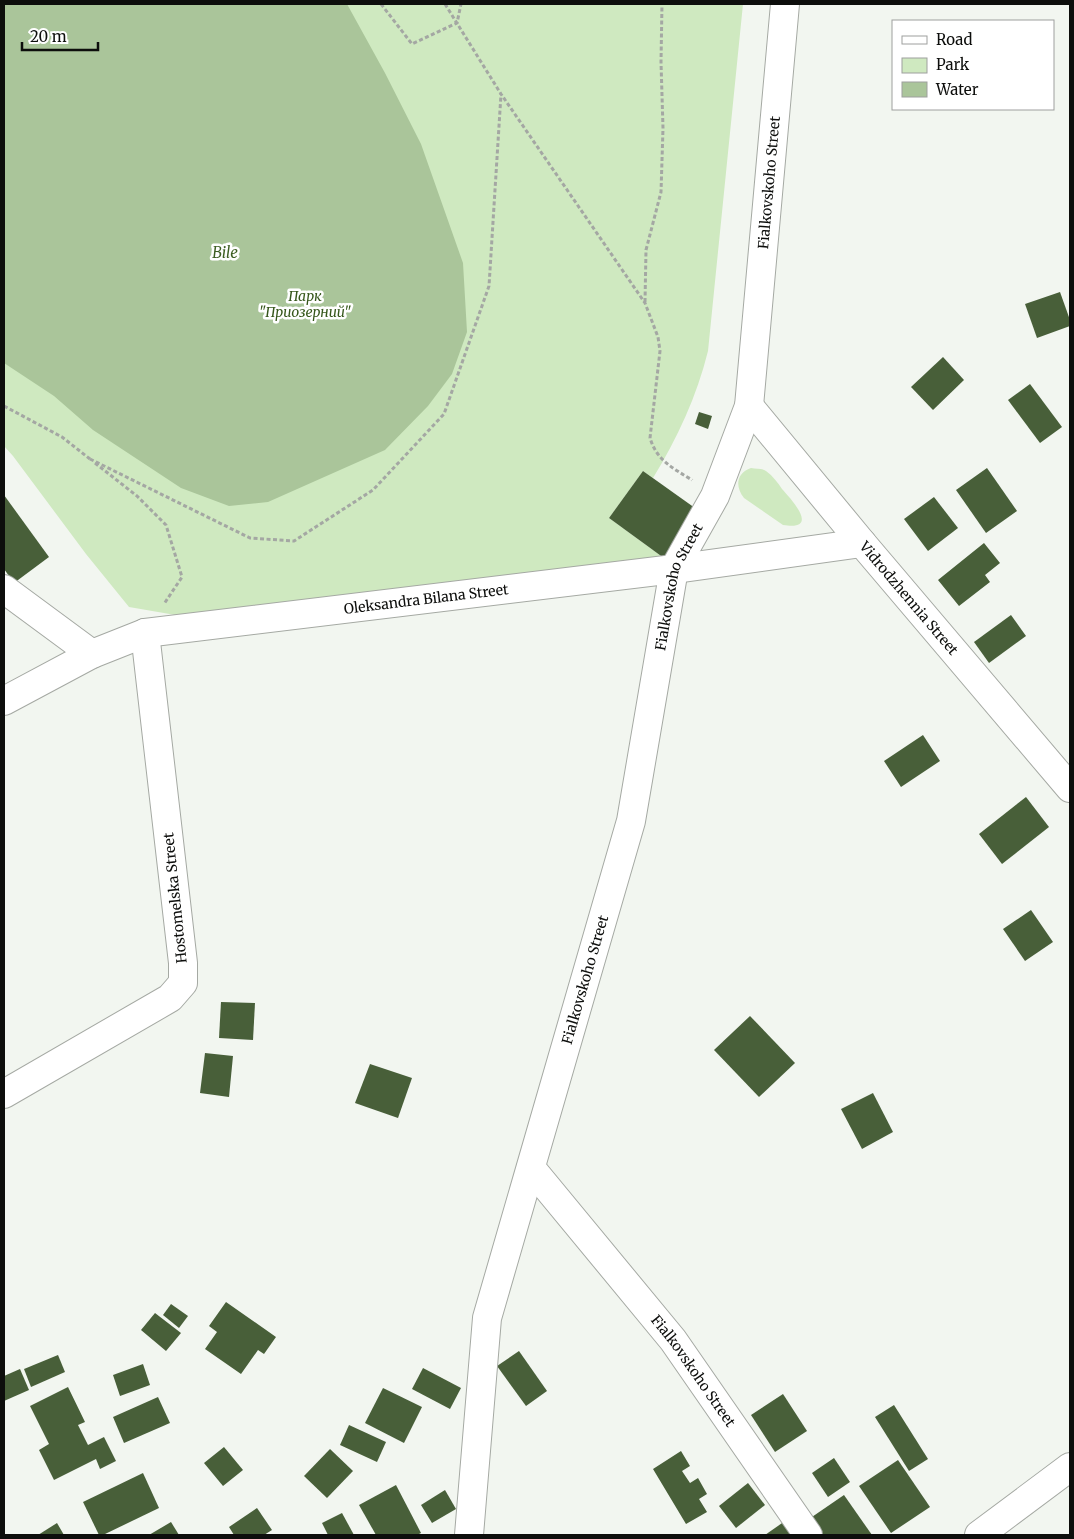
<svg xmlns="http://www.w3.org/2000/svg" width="1074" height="1539" font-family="Merriweather,serif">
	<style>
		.green { fill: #cfe9c0 }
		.water { fill: #aac59a }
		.building { fill: #485f39 }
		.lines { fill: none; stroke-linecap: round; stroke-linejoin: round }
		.minor-casing { stroke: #a5a9a3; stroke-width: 30 }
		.path { stroke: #a4a7a3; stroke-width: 3; stroke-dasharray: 4 2.5; stroke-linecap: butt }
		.minor { stroke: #fff; stroke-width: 28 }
		.labels { text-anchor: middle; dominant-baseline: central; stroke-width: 5; stroke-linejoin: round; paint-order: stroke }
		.street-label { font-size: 14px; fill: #0d0e0c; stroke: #fff }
		.park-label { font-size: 14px; font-style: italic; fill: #36571b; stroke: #fff }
		.water-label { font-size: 15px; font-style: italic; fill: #3d5e22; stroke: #fff }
	</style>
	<rect width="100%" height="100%" fill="#f2f6f0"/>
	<g class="green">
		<path d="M4,4H743L708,351C697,396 677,439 653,478L643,471L609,518L668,561L187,617L129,607L86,554L13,456L4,446Z"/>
		<path d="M751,468C756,469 762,468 766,471C773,476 778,483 782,489C793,501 820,531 783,525L744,498C735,487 736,473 751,468Z"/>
	</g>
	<path class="water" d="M4,4H347L385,73L421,144L463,263L467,332L452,374L428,406L385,450L268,502L229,506L181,488L93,430L54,396L4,363Z"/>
	<g class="building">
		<path d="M1060,292L1070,320V326L1037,338L1025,304Z"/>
		<path d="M943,357L964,380L933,410L911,387Z"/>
		<path d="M1030,384L1062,427L1040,443L1008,400Z"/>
		<path d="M699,412L712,416L708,429L695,424Z"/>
		<path d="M987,468L1017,511L986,533L956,490Z"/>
		<path d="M643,471L702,513L668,561L609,518Z"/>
		<path d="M4,495L49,557L14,583L4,569Z"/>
		<path d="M934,497L958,528L928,551L904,519Z"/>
		<path d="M984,543L1000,563L985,575L990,582L959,606L938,580Z"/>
		<path d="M1011,615L1026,636L989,663L974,642Z"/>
		<path d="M923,735L940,761L901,787L884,761Z"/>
		<path d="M1026,797L1049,827L1002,864L979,834Z"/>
		<path d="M1031,910L1053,942L1025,961L1003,929Z"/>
		<path d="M221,1002L255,1003L253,1040L219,1038Z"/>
		<path d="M750,1016L795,1063L759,1097L714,1050Z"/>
		<path d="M205,1053L233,1056L229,1097L200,1093Z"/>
		<path d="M370,1064L412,1078L398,1118L355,1103Z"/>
		<path d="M873,1093L893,1132L862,1149L841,1109Z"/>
		<path d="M226,1302L276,1337L264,1354L258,1350L241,1374L205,1349L217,1332L209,1326Z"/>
		<path d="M171,1304L188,1316L179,1328L163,1315Z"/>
		<path d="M155,1313L181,1333L166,1351L141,1330Z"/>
		<path d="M519,1351L547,1391L526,1406L497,1366Z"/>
		<path d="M58,1355L65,1372L31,1387L24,1369Z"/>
		<path d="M143,1364L150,1385L120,1396L113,1375Z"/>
		<path d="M423,1368L461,1388L450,1409L412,1389Z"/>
		<path d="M20,1369L29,1390L4,1401V1376Z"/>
		<path d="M68,1387L85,1422L78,1425L88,1445L104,1437L116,1461L100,1469L96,1459L54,1480L39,1450L49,1444L30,1406Z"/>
		<path d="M383,1388L422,1407L404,1443L365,1423Z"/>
		<path d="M783,1394L807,1431L775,1452L751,1415Z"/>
		<path d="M158,1397L170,1423L124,1443L113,1417Z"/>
		<path d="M894,1405L928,1459L909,1471L875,1417Z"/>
		<path d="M349,1425L386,1442L377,1462L340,1445Z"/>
		<path d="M224,1447L243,1470L223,1486L204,1463Z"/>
		<path d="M330,1449L353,1471L327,1498L304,1476Z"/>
		<path d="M681,1451L690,1466L682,1471L690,1483L698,1478L707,1494L699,1499L707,1512L686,1524L653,1469Z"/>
		<path d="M834,1458L850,1482L828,1497L812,1473Z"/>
		<path d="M898,1460L930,1507L891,1533L859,1486Z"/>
		<path d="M143,1473L159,1508L103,1535H99L83,1502Z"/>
		<path d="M748,1483L765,1505L736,1528L719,1506Z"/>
		<path d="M396,1485L421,1533L417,1535H376L359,1505Z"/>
		<path d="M445,1490L456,1509L432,1523L421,1505Z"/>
		<path d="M844,1495L872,1535H820L809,1519Z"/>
		<path d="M257,1508L272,1530L264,1535H234L229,1527Z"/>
		<path d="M342,1513L354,1535H328L322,1523Z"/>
		<path d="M785,1521L795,1535H765Z"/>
		<path d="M171,1522L179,1535H149Z"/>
		<path d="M57,1523L64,1535H38Z"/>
	</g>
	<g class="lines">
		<defs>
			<g id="minor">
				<path id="s1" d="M749,406L862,543L1070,788"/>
				<path d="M4,589L92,654"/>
				<path id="s2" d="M4,701L92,654L145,633L674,569L862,543"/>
				<path d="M4,1094L170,998L183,983V963L145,633"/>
				<path id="s3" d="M531,1168L673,1340L808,1535"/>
				<path id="s4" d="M469,1535L487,1318L631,821L674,569L715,496L749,406L785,4"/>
				<path d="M979,1535L1070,1467"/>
			</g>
		</defs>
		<use href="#minor" class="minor-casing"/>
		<g class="path">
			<path d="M381,4L412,44L457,23L461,4"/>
			<path d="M445,4L501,94L645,303L658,337L660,351L650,438C657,461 673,468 692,480"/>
			<path d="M645,302L646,250L661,192L663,128L661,62L662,4"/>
			<path d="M4,406L62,437L90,459"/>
			<path d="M90,459L250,538L294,541L373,490L444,414L489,286L501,94"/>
			<path d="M95,463L137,496L166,525L182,577L164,604"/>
		</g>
		<use href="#minor" class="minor"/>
	</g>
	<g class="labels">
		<g class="street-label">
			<text stroke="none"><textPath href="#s4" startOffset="1395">Fialkovskoho Street</textPath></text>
			<text stroke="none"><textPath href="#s4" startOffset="975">Fialkovskoho Street</textPath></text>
			<text stroke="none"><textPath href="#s1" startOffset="250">Vidrodzhennia Street</textPath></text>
			<text stroke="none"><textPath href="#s2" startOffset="440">Oleksandra Bilana Street</textPath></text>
			<text transform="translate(175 898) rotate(-96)">Hostomelska Street</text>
			<text stroke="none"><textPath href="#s4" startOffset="570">Fialkovskoho Street</textPath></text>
			<text stroke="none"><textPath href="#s3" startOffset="260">Fialkovskoho Street</textPath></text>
		</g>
		<g class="park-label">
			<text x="305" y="296">Парк<tspan x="305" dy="16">"Приозерний"</tspan></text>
		</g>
		<g class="water-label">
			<text x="225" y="252">Bile</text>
		</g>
	</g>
	<rect width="1074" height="1539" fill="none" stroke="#0d0e0c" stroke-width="10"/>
	<rect x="892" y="20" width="162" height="90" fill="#ffffff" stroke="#9e9f9e"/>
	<rect x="902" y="36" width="25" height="8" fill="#ffffff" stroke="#9e9f9e"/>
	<text x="936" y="45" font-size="15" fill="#0d0e0c">Road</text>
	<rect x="902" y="58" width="25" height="15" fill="#cfe9c0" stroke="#9e9f9e"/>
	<text x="936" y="70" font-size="15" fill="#0d0e0c">Park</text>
	<rect x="902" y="82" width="25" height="15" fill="#aac59a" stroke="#9e9f9e"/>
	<text x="936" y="95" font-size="15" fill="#0d0e0c">Water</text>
	<path d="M22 42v8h76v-8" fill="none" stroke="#0d0e0c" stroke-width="2.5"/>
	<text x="30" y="42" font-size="15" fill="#0d0e0c" stroke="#ffffff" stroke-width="4" paint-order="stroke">20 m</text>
</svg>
